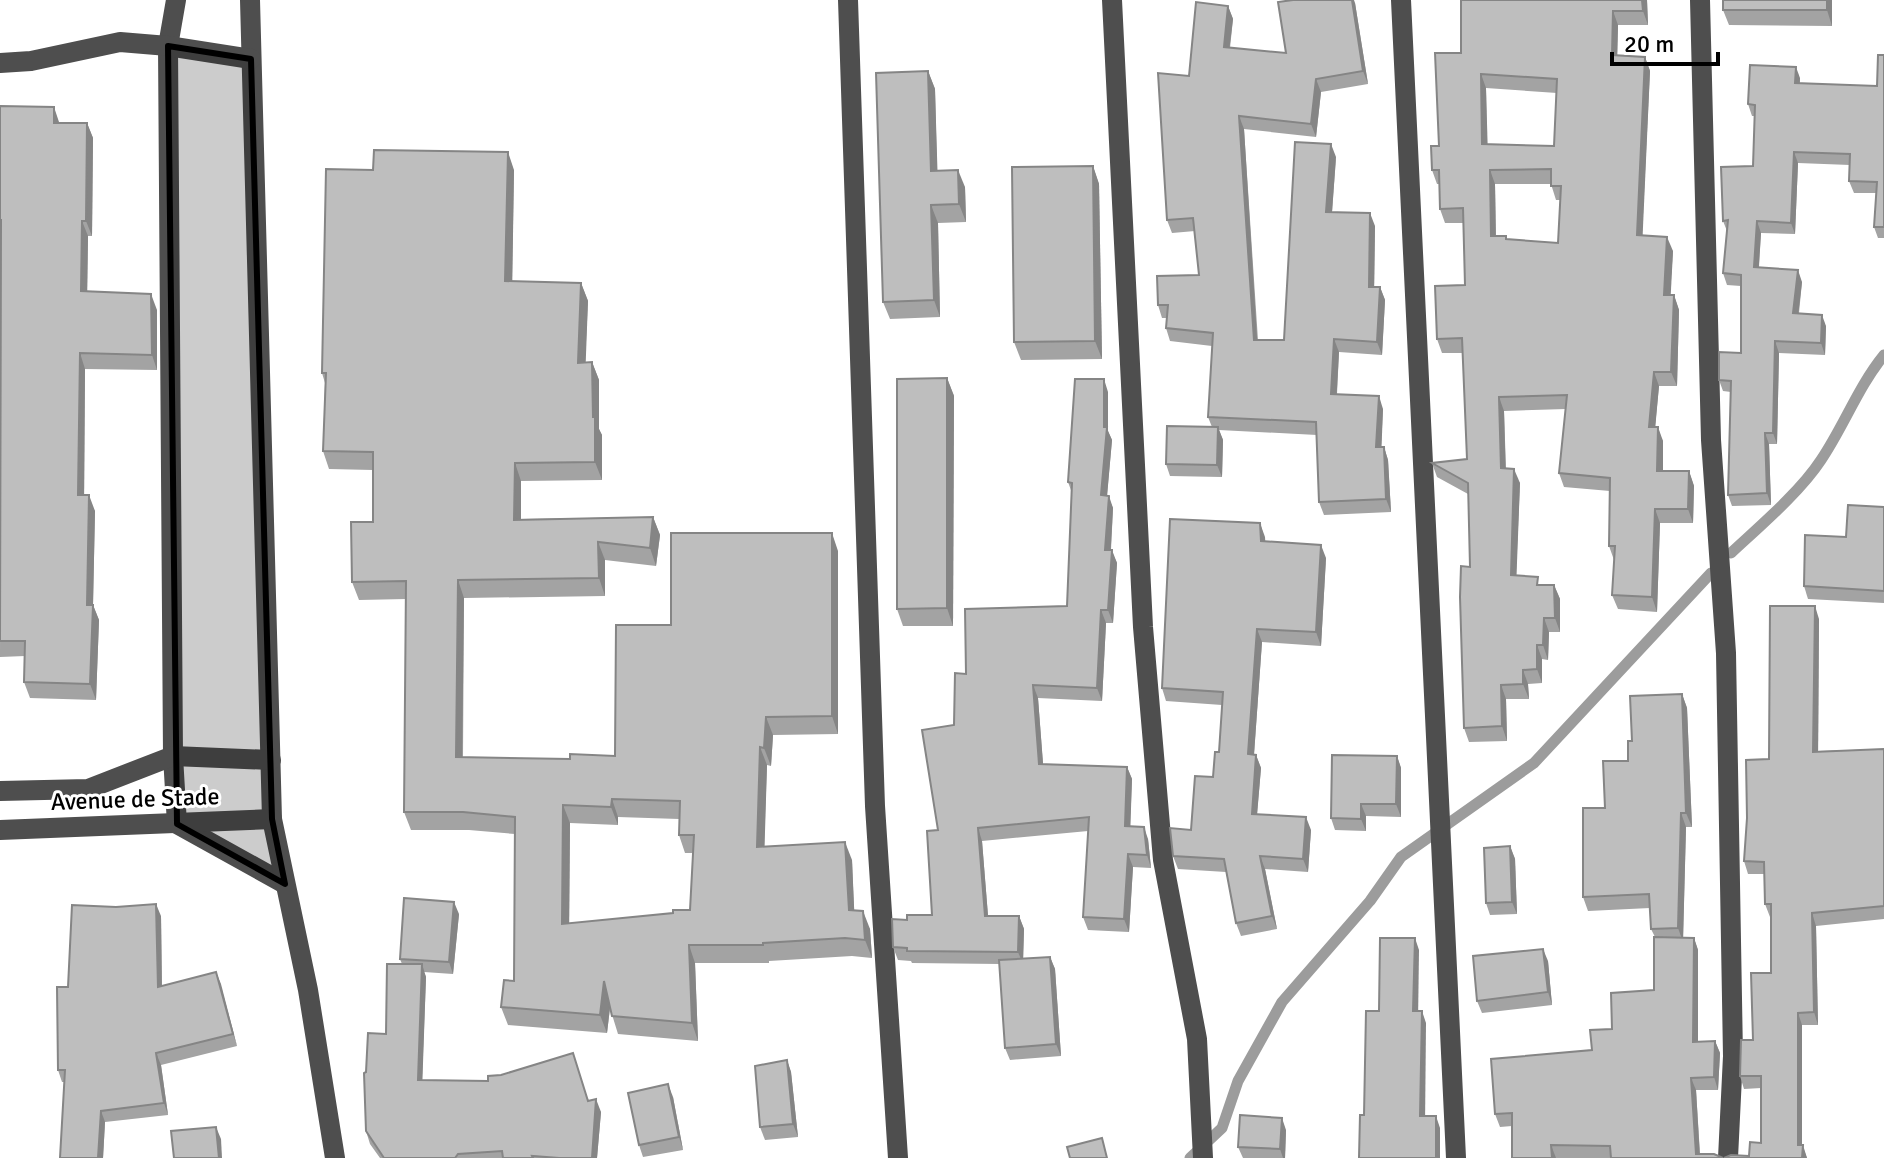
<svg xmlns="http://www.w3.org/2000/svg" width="1884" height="1158" font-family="Signika,sans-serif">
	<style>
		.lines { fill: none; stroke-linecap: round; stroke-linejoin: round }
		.stream { stroke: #9c9c9c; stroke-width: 11 }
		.minor { stroke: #4e4e4e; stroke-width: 20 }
		.wall { fill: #a3a3a3; fill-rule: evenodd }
		.shaded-wall { fill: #858585 }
		.building { fill: #bebebe; stroke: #858585; stroke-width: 2; fill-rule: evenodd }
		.marked { fill: #000; fill-opacity: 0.2; stroke: #000; stroke-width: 6; stroke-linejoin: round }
		.labels { text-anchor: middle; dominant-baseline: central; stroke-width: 6; stroke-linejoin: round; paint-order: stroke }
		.street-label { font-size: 24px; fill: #000; stroke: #fff }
	</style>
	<rect width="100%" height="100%" fill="#fff"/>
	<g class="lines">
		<g class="stream">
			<path d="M1731,553C1760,526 1800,492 1821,460C1844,426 1858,387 1884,355"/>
			<path d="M1190,1158L1222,1128L1238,1081L1282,1002L1370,901L1401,857L1534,763L1711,573"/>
		</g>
		<g class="minor">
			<path d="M176,0L168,46L173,756L177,824L285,884"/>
			<path d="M250,0L272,819L308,990L335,1158"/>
			<path d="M848,0L875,806L898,1158"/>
			<path d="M1112,0L1143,627L1163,860L1197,1039L1203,1158"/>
			<path d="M1401,0L1456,1158"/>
			<path d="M1700,0L1711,440L1726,653L1733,1056L1728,1158"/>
			<path d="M0,63L31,61L120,42L168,46L251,59"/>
			<path d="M0,791L88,789L173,756L271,760"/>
			<path d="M0,830L272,819"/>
		</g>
	</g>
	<g class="wall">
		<path d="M1647,0L1648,25H1618L1617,55L1645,57L1650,71L1642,236L1673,251L1670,295H1674L1679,310L1677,386H1659L1655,427L1663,441V471H1689L1694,486L1693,523H1660L1657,612L1618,609L1612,595L1614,560L1609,546L1610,491L1564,487L1559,473L1566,409L1504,411L1506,469L1520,483L1516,575L1541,585H1554L1560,599V632H1549L1548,660L1542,659V683L1528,684L1529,699H1506L1507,741L1469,742L1464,728L1470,567L1468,494L1437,477L1432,463L1467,459L1463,353H1442L1437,339L1465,285L1463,223H1445L1440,209V184H1437L1432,170L1439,146L1461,53ZM1486,88L1557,93L1554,146L1487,144ZM1495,184H1551L1556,200H1561L1558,243L1508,239L1496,236Z"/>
		<path d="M1832,0V26L1729,25L1723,10Z"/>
		<path d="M1355,3L1368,84L1321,92L1316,137L1244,129L1258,340H1284L1336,157L1332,213L1375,226L1374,287H1380L1385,300L1382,355L1339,352L1337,394L1383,409L1381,447H1384L1388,460L1391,512L1324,515L1319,502L1317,435L1219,430L1223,440L1222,477L1170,476L1166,464L1212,427L1208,417L1212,346L1170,341L1166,328V318H1162L1158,305L1199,275L1195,231L1172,233L1167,220L1189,76L1228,6L1233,19L1230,48L1286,53Z"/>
		<path d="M1884,55V238H1878L1874,227L1876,193H1854L1849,181L1850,165L1798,163L1795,234L1761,233L1759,267L1802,282L1799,313L1826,326L1825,355L1779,353L1777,444H1769L1771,505L1732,506L1728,495L1731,392L1723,391L1719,380L1741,353V286L1727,285L1723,273L1727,231L1723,221L1753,166L1755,116H1752L1748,104L1800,78V83L1877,86Z"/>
		<path d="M928,71L935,89L937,170L965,187L966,222L938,223L940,317L890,319L883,302Z"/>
		<path d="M0,106L59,123H87L93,138L92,236H88L87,292L157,310V370L85,369L84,495L95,511L93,605L99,620L96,700L30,698L24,682L25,656L0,657L1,236H0Z"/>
		<path d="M1093,166L1099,184L1102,359L1021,360L1014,342Z"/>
		<path d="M373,170H514L512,281L581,283L588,301L585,362H592L599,380V429L602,435V480L521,481V519L653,517L660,535L656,566L605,560V596L464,598L463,757L570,759L615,756L671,625L838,551V734L773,735L771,766L767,765L764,847L852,860L854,910L870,929L872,958L852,956L769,961V963H695L698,1041L618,1034L610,1008L607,1033L508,1025L501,1007L514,981L515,834L469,830H411L404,812L406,599L359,600L352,582L373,522V470L329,469L323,451L325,383L322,373ZM618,817L679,819V835L685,853H693L690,910L673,913L569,924L570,823L618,825Z"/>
		<path d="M947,378L954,396L953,626H903L897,609Z"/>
		<path d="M1108,392V431L1112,440L1107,495L1113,508L1111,550L1117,563L1113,623H1106L1102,701L1038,698L1043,764L1127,767L1132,779L1130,826L1148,839L1151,868L1133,867L1129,932L1088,930L1083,917L1088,831L982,841L988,916H1019L1024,929L1023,959L1050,957L1055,969L1061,1056L1010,1060L1005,1048L1000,964L912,963L911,961L898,960L893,947L907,920L932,915L938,830L954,725L966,674L1067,606L1072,493L1068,482Z"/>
		<path d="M1884,507V603L1808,599L1804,586L1846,537Z"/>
		<path d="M1260,523L1265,541L1326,558L1321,646L1262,642L1254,755H1256L1261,768L1257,814L1311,830L1308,872L1265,869L1277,929L1241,936L1236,923L1226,872L1178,869L1173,856L1191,830L1213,777L1219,752L1222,705L1166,701L1162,688Z"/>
		<path d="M1819,619L1818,751L1884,749V919L1816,926L1818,1025H1802V1145L1807,1158L1749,1156L1761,1143V1088L1744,1089L1740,1076L1753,1040L1771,973V917H1770L1765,904L1764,874H1748L1744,861L1769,759Z"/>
		<path d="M1682,694L1687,708L1692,827H1686L1683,938H1694L1698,950V1041H1715L1720,1053L1718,1090H1696L1700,1154L1723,1158H1512V1126L1500,1127L1495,1114L1592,1050L1612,1029L1654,990L1655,937L1651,929L1650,908L1588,911L1583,897L1605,808L1628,761L1632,741Z"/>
		<path d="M1397,756L1401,768V817L1366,816V831L1335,830L1331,818Z"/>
		<path d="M1510,846L1515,859L1517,914L1490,915L1486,903Z"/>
		<path d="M459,914L453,974L424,972L426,977L422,1080L488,1081L501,1075L577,1065L588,1101L601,1112L597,1158H380L370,1144L366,1131V1072L386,1034L402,964L400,959Z"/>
		<path d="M161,916L162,986L216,972L237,1046L161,1065L168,1115L105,1122L103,1158H60L64,1082H62L58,1070L68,987Z"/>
		<path d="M1548,961L1552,1005L1482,1013L1477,1001Z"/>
		<path d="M787,1060L791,1072L798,1137L765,1140L760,1127Z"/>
		<path d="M673,1097L683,1150L643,1157L639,1145Z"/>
		<path d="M1286,1130L1285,1158H1243L1238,1147Z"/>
	</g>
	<g class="shaded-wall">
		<path d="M1352,0H1354L1355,3L1368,84L1363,71Z"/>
		<path d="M1642,0H1647L1648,25L1643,11Z"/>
		<path d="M1827,0H1832V26L1827,10Z"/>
		<path d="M1228,6L1233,19L1228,60L1224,47Z"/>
		<path d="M1613,11L1618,25L1617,69L1612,55Z"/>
		<path d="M1645,57L1650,71L1642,249L1637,235Z"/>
		<path d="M1796,67L1800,78L1799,94L1795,83Z"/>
		<path d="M928,71L935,89L938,188L931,171Z"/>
		<path d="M1481,74L1486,88L1488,158L1482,144Z"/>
		<path d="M1316,79L1321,92L1316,137L1311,124Z"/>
		<path d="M54,107L59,122L54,123Z"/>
		<path d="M1239,116L1244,129L1258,353L1254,340Z"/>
		<path d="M87,123L93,138L92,236L86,221Z"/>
		<path d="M1331,144L1336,157L1331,225L1326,212Z"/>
		<path d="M508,152L514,170L512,299L505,281Z"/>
		<path d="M1794,152L1798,163L1795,234L1791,223Z"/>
		<path d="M1093,166L1099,184L1102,359L1095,341Z"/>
		<path d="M958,170L965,187L966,222L959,204Z"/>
		<path d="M1490,170L1495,184L1496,250L1491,236Z"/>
		<path d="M931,205L938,223L940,317L934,300Z"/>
		<path d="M1370,213L1375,226L1374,300L1369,287Z"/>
		<path d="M82,221L88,236L87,307L81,291Z"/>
		<path d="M1757,221L1761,233L1758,278L1754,267Z"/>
		<path d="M1667,237L1673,251L1670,309L1664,295Z"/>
		<path d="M1798,270L1802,282L1797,325L1793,313Z"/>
		<path d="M581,283L588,301L585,381L578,363Z"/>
		<path d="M1380,287L1385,300L1382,355L1377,342Z"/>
		<path d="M151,294L157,310V370L152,355Z"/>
		<path d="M1674,295L1679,310L1677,386L1671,372Z"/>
		<path d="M1822,315L1826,326L1825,355L1821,343Z"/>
		<path d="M1334,339L1339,352L1336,406L1331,394Z"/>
		<path d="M1775,341L1779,353L1777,444L1773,433Z"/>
		<path d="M80,353L85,369L84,511L78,495Z"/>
		<path d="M592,362L599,380V429L602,435V480L595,462L593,417Z"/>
		<path d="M1654,372L1659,386L1654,441L1649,427Z"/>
		<path d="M947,378L954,396L953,626L947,608Z"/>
		<path d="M1104,379L1108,392V431L1112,440L1106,508L1101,495L1104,427Z"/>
		<path d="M1379,396L1383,409L1381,460L1376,447Z"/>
		<path d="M1499,397L1504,411L1506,483L1501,468Z"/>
		<path d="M1218,427L1223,440L1222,477L1217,465Z"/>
		<path d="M1658,427L1663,441V485L1657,471Z"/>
		<path d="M1765,433L1769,444L1771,505L1767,493Z"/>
		<path d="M1384,447L1388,460L1391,512L1386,499Z"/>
		<path d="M515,463L521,481V538L514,520Z"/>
		<path d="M1514,469L1520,483L1516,589L1511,575Z"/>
		<path d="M1689,471L1694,486L1693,523L1688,509Z"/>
		<path d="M89,495L95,511L93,605L99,620L96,700L90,684L87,605Z"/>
		<path d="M1109,496L1113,508L1110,562L1105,550Z"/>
		<path d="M1655,509L1660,523L1657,612L1652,597Z"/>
		<path d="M653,517L660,535L656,566L650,548Z"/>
		<path d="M1260,523L1265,537L1266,554L1261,541Z"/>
		<path d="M832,533L838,551V734L832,716Z"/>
		<path d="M598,542L605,560V596L599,578Z"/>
		<path d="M1321,545L1326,558L1321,646L1316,632Z"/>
		<path d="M1112,550L1117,563L1113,623L1108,610Z"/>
		<path d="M458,580L464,598L462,775L456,757Z"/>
		<path d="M1554,585L1560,599V632L1555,618Z"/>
		<path d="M1815,606L1819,619L1818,764L1813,752Z"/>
		<path d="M1101,610L1106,623L1102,701L1097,688Z"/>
		<path d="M1544,618L1549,632L1548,660L1543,645Z"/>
		<path d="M1257,629L1262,642L1253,768L1248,754Z"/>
		<path d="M1537,645L1542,659V683L1537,669Z"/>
		<path d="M1523,670L1528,684L1529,699L1523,684Z"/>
		<path d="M1033,685L1038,698L1044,776L1039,764Z"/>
		<path d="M1501,685L1506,699L1507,741L1502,726Z"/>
		<path d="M1682,694L1687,708L1692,827L1686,813Z"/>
		<path d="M766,717L773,735L771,766L764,748Z"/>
		<path d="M760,747L767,765L764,865L757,847Z"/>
		<path d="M1256,755L1261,768L1256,827L1252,814Z"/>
		<path d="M1397,756L1401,768V817L1396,804Z"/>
		<path d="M1127,767L1132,779L1130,838L1125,826Z"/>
		<path d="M612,799L618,817V825L611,807Z"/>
		<path d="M1361,804L1366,816V831L1361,819Z"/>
		<path d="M563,805L570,823L569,942L562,924Z"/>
		<path d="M1681,813L1686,827L1683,942L1678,928Z"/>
		<path d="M1306,817L1311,830L1308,872L1303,859Z"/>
		<path d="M1144,827L1148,839L1151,868L1147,855Z"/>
		<path d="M978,828L982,841L989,928L985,916Z"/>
		<path d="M845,842L852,860L855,928L849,910Z"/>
		<path d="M1510,846L1515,859L1517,914L1512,902Z"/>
		<path d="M1128,854L1133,867L1129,932L1124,919Z"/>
		<path d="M1260,856L1265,869L1277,929L1272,916Z"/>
		<path d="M454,902L459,914L453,974L449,962Z"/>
		<path d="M156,904L161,916L162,999L158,987Z"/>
		<path d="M863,911L870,929L872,958L865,940Z"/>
		<path d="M1812,913L1816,926L1818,1025L1814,1012Z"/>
		<path d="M1019,916L1024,929L1023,964L1018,952Z"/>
		<path d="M1415,938L1419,950L1418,1023L1413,1011Z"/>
		<path d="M1694,938L1698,950V1054L1693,1042Z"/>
		<path d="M689,945L695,963L698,1041L692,1023Z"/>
		<path d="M1543,949L1548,961L1552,1005L1548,992Z"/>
		<path d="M1050,957L1055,969L1061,1056L1056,1044Z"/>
		<path d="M422,964L426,977L422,1092L418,1080Z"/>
		<path d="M216,972L221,984L237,1046L233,1034Z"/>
		<path d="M604,981L611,999L607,1033L600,1015Z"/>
		<path d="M1422,1011L1426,1023L1425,1127L1420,1116Z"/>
		<path d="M1798,1013L1802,1025V1153L1803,1145L1807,1158H1802L1798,1145Z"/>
		<path d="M1715,1041L1720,1053L1718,1090L1714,1077Z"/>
		<path d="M156,1053L161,1065L168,1115L164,1103Z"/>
		<path d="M787,1060L791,1072L798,1137L793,1124Z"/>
		<path d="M1691,1078L1696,1090L1700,1158L1696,1154Z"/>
		<path d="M668,1084L673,1097L683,1150L679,1137Z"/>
		<path d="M596,1099L601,1112L597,1158H592Z"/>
		<path d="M101,1111L105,1122L103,1158H98Z"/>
		<path d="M1436,1116L1440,1128V1158H1436Z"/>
		<path d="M1282,1118L1286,1130L1285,1158H1283L1280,1149Z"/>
		<path d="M216,1127L221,1139L222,1158H219Z"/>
		<path d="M1551,1145L1556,1158H1552Z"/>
	</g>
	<g class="building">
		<path d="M1293,0H1352L1363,71L1316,79L1311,124L1239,116L1254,340H1284L1295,142L1331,144L1326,212L1370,213L1369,287H1380L1377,342L1334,339L1331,394L1379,396L1376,447H1384L1386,499L1319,502L1316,422L1208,417L1213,333L1166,328L1168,305H1158L1157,276L1199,275L1193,218L1167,220L1158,73L1189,76L1196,2L1228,6L1224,47L1286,53L1278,2Z"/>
		<path d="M1461,0H1642L1643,11H1613L1612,55L1645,57L1637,235L1667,237L1664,295H1674L1671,372H1654L1649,427H1658L1657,471H1689L1688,509H1655L1652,597L1612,595L1615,546H1609L1610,478L1559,473L1567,395L1499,397L1501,468L1514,469L1511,575L1538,577L1537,585H1554L1555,618H1544L1543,645H1537V669L1523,670V684L1501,685L1502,726L1464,728L1460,597L1461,566L1470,567L1468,483L1432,463L1467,459L1462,338L1437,339L1435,286L1465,285L1463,208L1440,209L1439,170H1432L1431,146H1439L1435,53H1461ZM1481,74L1557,79L1554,146L1482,144ZM1551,169V186H1561L1558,243L1506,239V236H1491L1490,170Z"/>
		<rect x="1723" y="0" width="104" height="10"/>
		<path d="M1878,55H1884V227H1874L1877,182L1849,181L1850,154L1794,152L1791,223L1757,221L1754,267L1798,270L1793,313L1822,315L1821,343L1775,341L1773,433H1765L1767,493L1728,495L1731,381L1719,380V352L1741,353V275L1723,273L1728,220L1723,221L1721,167L1753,166L1755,105L1748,104L1750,65L1796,67L1795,83L1877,86Z"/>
		<path d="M928,71L931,171L958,170L959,204L931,205L934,300L883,302L876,73Z"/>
		<path d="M0,106L54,107V123H87L86,221H82L81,291L151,294L152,355L80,353L78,495H89L87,605H93L90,684L24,682L25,641H0L1,220H0Z"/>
		<path d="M374,150L508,152L505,281L581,283L578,363L592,362L593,417H595V462L515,463L514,520L653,517L650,548L598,542L599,578L458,580L456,757L570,759V754L615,756L616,625H671V533H832V716L766,717L764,748L760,747L757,847L845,842L849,910L863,911L865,940L845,938L763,943V945H689L692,1023L612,1016L604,981L600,1015L501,1007L504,980L514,981L515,817L463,812H404L406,581L352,582L351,522H373V452L323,451L326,373H322L326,169L373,170ZM612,799L680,801L679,835H694L690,910H673V913L562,924L563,805L611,807Z"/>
		<path d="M1093,166L1095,341L1014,342L1012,167Z"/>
		<path d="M947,378V608L897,609V379Z"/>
		<path d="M1075,379H1104V427H1107L1101,495L1109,496L1105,550H1112L1108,610H1101L1097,688L1033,685L1039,764L1127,767L1125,826L1144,827L1147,855L1128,854L1124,919L1083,917L1089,817L978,828L985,916H1019L1018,952L907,951V948L893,947L892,919L907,920V915H932L927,831L938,830L922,730L954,725L955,673L966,674L965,609L1067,606L1072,483L1068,482Z"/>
		<path d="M1167,426L1218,427L1217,465L1166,464Z"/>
		<path d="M1848,505L1884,507V591L1804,586L1805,535L1846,537Z"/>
		<path d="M1170,519L1260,523L1261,541L1321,545L1316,632L1257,629L1248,754L1256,755L1252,814L1306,817L1303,859L1260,856L1272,916L1236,923L1224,859L1173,856L1170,828L1191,830L1195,776L1213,777L1215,752H1219L1223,692L1162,688Z"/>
		<path d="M1770,606H1815L1813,752L1884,749V906L1812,913L1814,1012L1798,1013V1145H1803L1802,1158H1724L1731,1155L1749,1156L1750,1142L1761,1143V1076H1740L1741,1040H1753L1751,973H1771V904H1765L1764,862L1744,861L1747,818L1746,760L1769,759Z"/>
		<path d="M1682,694L1686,813H1681L1678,928L1651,929L1649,894L1583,897V808H1605L1603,761H1628V741H1632L1630,696Z"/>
		<path d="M1332,755L1397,756L1396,804H1361V819L1331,818Z"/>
		<path d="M1510,846L1512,902L1486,903L1484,848Z"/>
		<path d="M404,898L454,902L449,962L400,959Z"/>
		<path d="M156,904L158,987L216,972L233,1034L156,1053L164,1103L101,1111L98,1158H60L65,1070H58L57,987H68L72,905L116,907Z"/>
		<path d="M1654,937L1694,938L1693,1042L1715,1041L1714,1077L1691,1078L1696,1154H1714L1723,1158H1611L1610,1146L1551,1145L1552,1158H1512V1113L1495,1114L1491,1059L1592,1050L1590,1030L1612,1029L1611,993L1654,990Z"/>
		<path d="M1380,938H1415L1413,1011H1422L1420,1116H1436V1158H1359L1360,1115H1364L1366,1011H1379Z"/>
		<path d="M1543,949L1548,992L1477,1001L1473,956Z"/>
		<path d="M1050,957L1056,1044L1005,1048L999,960Z"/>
		<path d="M387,964H422L418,1080L488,1081V1076L501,1075L573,1053L588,1101L596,1099L592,1158H559L532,1156L533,1158H503L502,1151L458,1154L455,1158H384L366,1131L364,1073L366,1072L368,1033L386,1034Z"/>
		<path d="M787,1060L793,1124L760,1127L755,1066Z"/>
		<path d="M668,1084L679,1137L639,1145L628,1093Z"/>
		<path d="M1240,1115L1282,1118L1280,1149L1238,1147Z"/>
		<path d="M216,1127L219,1158H174L171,1131Z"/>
		<path d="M1102,1138L1107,1158H1070L1067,1147Z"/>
	</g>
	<path class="marked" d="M168,46L251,59L272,819L285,884L177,824Z"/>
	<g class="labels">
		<g class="street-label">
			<text transform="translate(135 799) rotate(-2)">Avenue de Stade</text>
		</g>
	</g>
	<path d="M1612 52v12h106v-12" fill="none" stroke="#000000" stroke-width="4"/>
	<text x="1624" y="52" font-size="24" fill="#000000" stroke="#ffffff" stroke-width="6" paint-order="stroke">20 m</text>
</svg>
